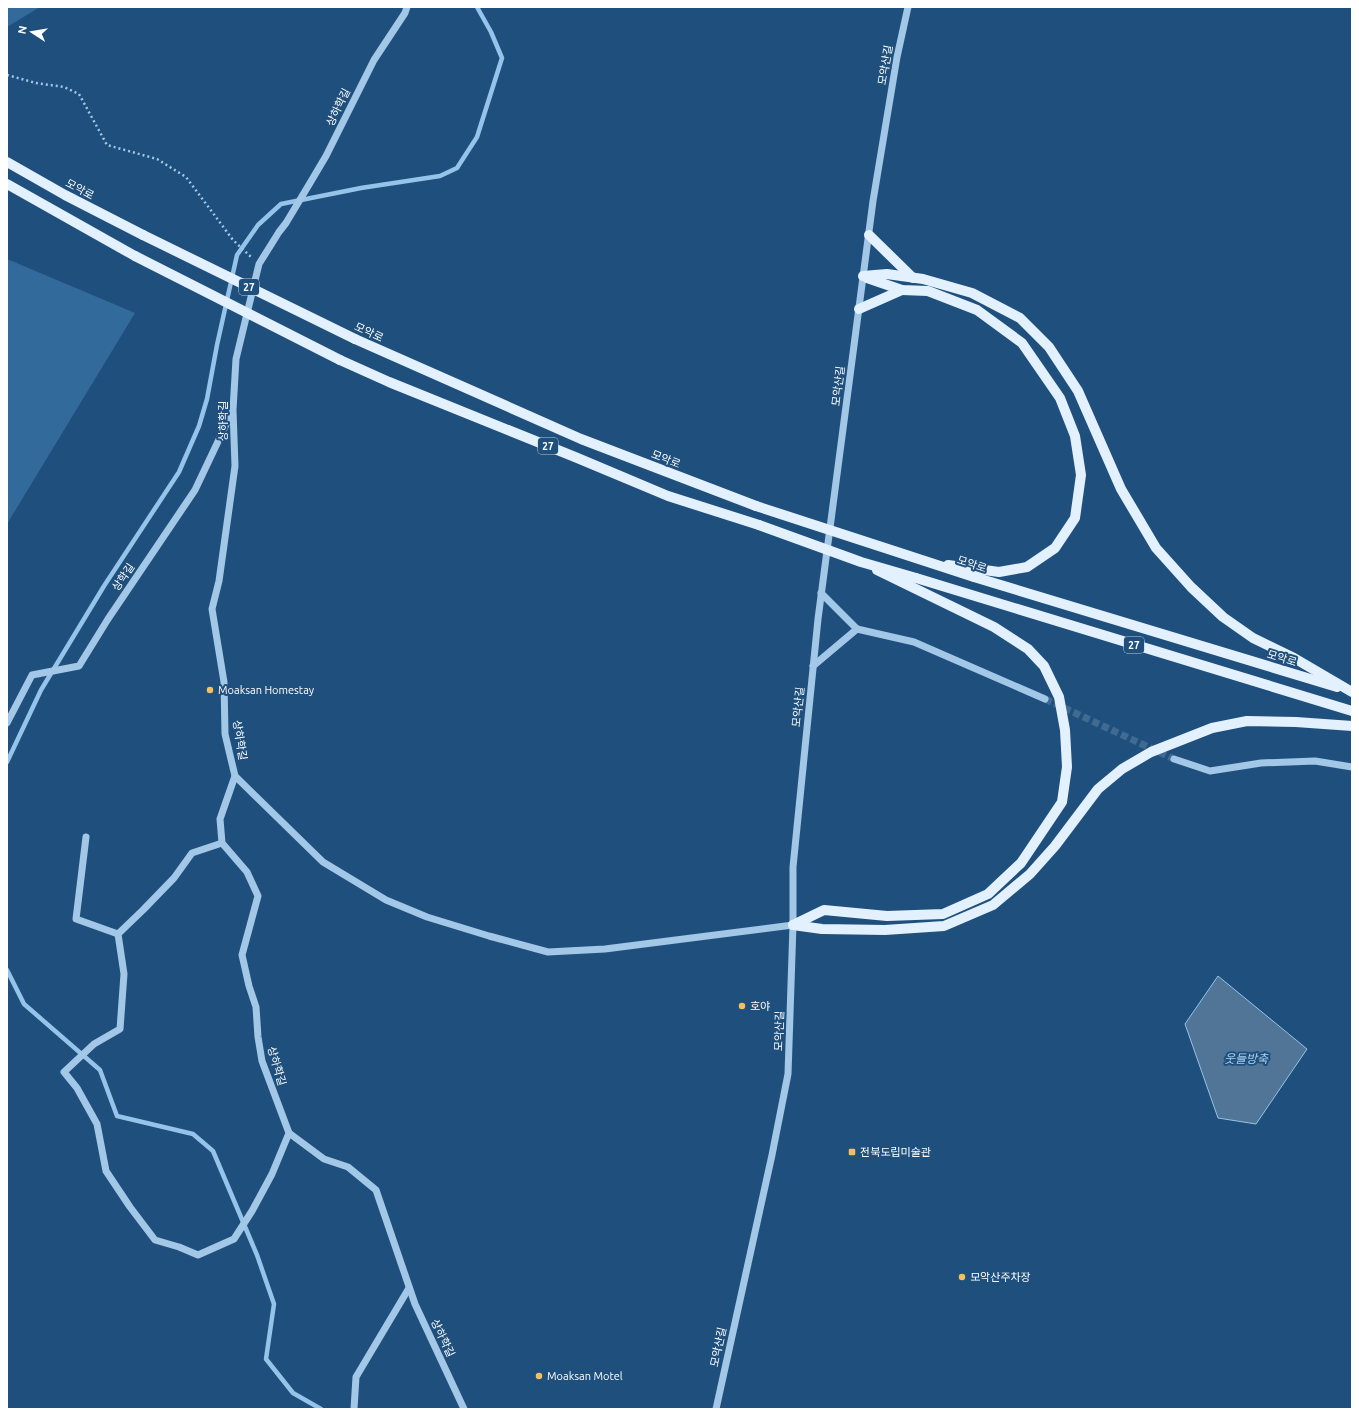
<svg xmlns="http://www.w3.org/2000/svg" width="1359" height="1416" font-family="Ubuntu,'Noto Sans KR',sans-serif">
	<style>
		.green { fill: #326a9b }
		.water { fill: #517596; stroke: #95c3e9 }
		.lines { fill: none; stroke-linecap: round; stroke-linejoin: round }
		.stream { stroke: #95c3e9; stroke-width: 4.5 }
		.minor-tunnel { stroke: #416a90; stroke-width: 7; stroke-dasharray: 7 3.5; stroke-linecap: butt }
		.path { stroke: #a2c7e7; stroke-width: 2.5; stroke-dasharray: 2 3; stroke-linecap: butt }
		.minor { stroke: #a2c7e7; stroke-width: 7 }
		.major { stroke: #e3f0fd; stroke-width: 10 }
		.major-bridge { stroke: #e3f0fd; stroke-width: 10 }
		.poi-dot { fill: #f5be61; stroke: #1f507d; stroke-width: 1.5 }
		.labels { text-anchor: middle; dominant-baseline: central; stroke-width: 4; stroke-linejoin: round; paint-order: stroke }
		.shield { fill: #1f507d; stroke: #bccad8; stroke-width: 1 }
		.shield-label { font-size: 10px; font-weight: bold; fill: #fff }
		.street-label { font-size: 11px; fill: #fff; stroke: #1f507d }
		.poi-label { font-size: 11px; fill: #fff; stroke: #1f507d; text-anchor: start }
		.water-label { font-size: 12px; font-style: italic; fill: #add1ef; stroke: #1f507d }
	</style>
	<rect width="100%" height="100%" fill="#1f507d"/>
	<g class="green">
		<path d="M7,7H40L7,27Z"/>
		<path d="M7,259L135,313L7,524Z"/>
	</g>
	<path class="water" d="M1218,976L1307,1049L1256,1124L1218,1118L1185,1024Z"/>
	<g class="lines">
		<g class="stream">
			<path d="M7,762L41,690L104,586L179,472L199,426L207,399L217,345L237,255L258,225L281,204L361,188L440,176L457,168L477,137L502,58L491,32L477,7"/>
			<path d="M7,970L24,1004L100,1070L117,1116L193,1134L213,1151L257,1255L274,1304L266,1359L293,1393L321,1409"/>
		</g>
		<path class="minor-tunnel" d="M1045,699L1174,759"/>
		<path class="path" d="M7,75L36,83L64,87L79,94L107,145L157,159L186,177L233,240L251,257"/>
		<g class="minor">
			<path d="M407,7L405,13L374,60L326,156L310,183L286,223L279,232L259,264L236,359L233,410L235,466L219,581L212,609L224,682L225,734L235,776L220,819L222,843L247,872L258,896L242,955L249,986L256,1007L258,1037L262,1061L289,1133L324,1159L348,1167L376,1190L415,1304L464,1409"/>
			<path d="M821,593L857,629L914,642L1045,699"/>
			<path d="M813,666L857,629"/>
			<path d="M7,723L32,675L79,666L108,619L195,490L232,412"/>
			<path d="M1174,759L1210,771L1261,763L1315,761L1352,767"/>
			<path d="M235,776L323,862L386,900L427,917L489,936L548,952L605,949L793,925"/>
			<path d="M86,837L76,919L118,934"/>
			<path d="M222,843L192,853L174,878L143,910L118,934L124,974L120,1029L94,1044L64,1072L77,1088L97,1124L106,1171L130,1207L155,1240L179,1247L198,1255L234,1239L252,1211L272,1174L289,1133"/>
			<path d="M354,1409L356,1377L409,1288"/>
			<path d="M716,1409L772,1155L788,1074L793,925V867L818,619L873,201L897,57L908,7"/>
		</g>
		<g class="major">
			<path d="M7,162L65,195L143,235"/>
			<path d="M7,184L135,256"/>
			<path d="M869,235L913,278"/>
			<path d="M863,276L887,274L923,279L972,293L1020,318L1049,347L1078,391L1121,489L1156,548L1191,587L1223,617L1253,638L1294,658L1352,692"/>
			<path d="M867,278L902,290L928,291L977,310L1022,343L1060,398L1075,436L1081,475L1075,518L1055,548L1027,567L999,572L948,565"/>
			<path d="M859,309L902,290"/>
			<path d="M355,339L581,439L756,506"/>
			<path d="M340,360L389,382L575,457L668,496L759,525"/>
			<path d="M974,577L1337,687"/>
			<path d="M916,578L1352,711"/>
			<path d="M793,925L824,910L887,916L943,914L988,894L1021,863L1062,802L1067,767L1065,730L1059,697L1044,666L1028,649L994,627L877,570"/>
			<path d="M793,925L822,929L885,930L944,926L993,905L1030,874L1055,846L1098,789L1122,769L1151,752L1212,728L1247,721L1296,722L1352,726"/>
		</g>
		<g class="major-bridge">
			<path d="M143,235L355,339"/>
			<path d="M135,256L340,360"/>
			<path d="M756,506L974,577"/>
			<path d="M759,525L861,562L916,578"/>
		</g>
	</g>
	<g class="poi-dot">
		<circle cx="210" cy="690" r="4"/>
		<circle cx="742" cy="1006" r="4"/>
		<rect x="848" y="1148" width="8" height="8" rx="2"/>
		<circle cx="962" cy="1277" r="4"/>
		<circle cx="539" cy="1376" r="4"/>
	</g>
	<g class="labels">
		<g class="shield">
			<rect x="239" y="279" width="20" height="16" rx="3"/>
			<rect x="538" y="438" width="20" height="16" rx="3"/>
			<rect x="1124" y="637" width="20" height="16" rx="3"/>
		</g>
		<g class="shield-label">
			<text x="249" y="287">27</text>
			<text x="548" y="446">27</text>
			<text x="1134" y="645">27</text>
		</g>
		<g class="street-label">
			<text transform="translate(885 65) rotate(-80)">모악산길</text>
			<text transform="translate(338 107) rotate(-64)">상하학길</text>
			<text transform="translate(80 189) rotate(28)">모악로</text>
			<text transform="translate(369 332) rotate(25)">모악로</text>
			<text transform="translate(838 386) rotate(-83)">모악산길</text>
			<text transform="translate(223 421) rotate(-90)">상하학길</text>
			<text transform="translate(666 459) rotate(21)">모악로</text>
			<text transform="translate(972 564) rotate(18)">모악로</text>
			<text transform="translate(123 577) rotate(-56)">상학길</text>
			<text transform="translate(1282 658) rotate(17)">모악로</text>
			<text transform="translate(798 707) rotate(-84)">모악산길</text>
			<text transform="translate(240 740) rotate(81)">상하학길</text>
			<text transform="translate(779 1031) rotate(-88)">모악산길</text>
			<text transform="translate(277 1066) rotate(74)">상하학길</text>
			<text transform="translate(443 1338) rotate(65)">상하학길</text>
			<text transform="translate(718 1347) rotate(-78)">모악산길</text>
		</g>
		<g class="poi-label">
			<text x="218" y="690">Moaksan Homestay</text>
			<text x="750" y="1006">호야</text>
			<text x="860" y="1152">전북도립미술관</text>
			<text x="970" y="1277">모악산주차장</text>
			<text x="547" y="1376">Moaksan Motel</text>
		</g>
		<g class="water-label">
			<text x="1246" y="1058">웃들방축</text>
		</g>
	</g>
	<rect width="1359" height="1416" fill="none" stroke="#ffffff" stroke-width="16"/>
	<g transform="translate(32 32) rotate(282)" stroke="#1f507d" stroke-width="3" paint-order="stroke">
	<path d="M0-3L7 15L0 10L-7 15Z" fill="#ffffff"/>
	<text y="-6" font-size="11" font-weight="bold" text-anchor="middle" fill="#ffffff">N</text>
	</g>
</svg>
